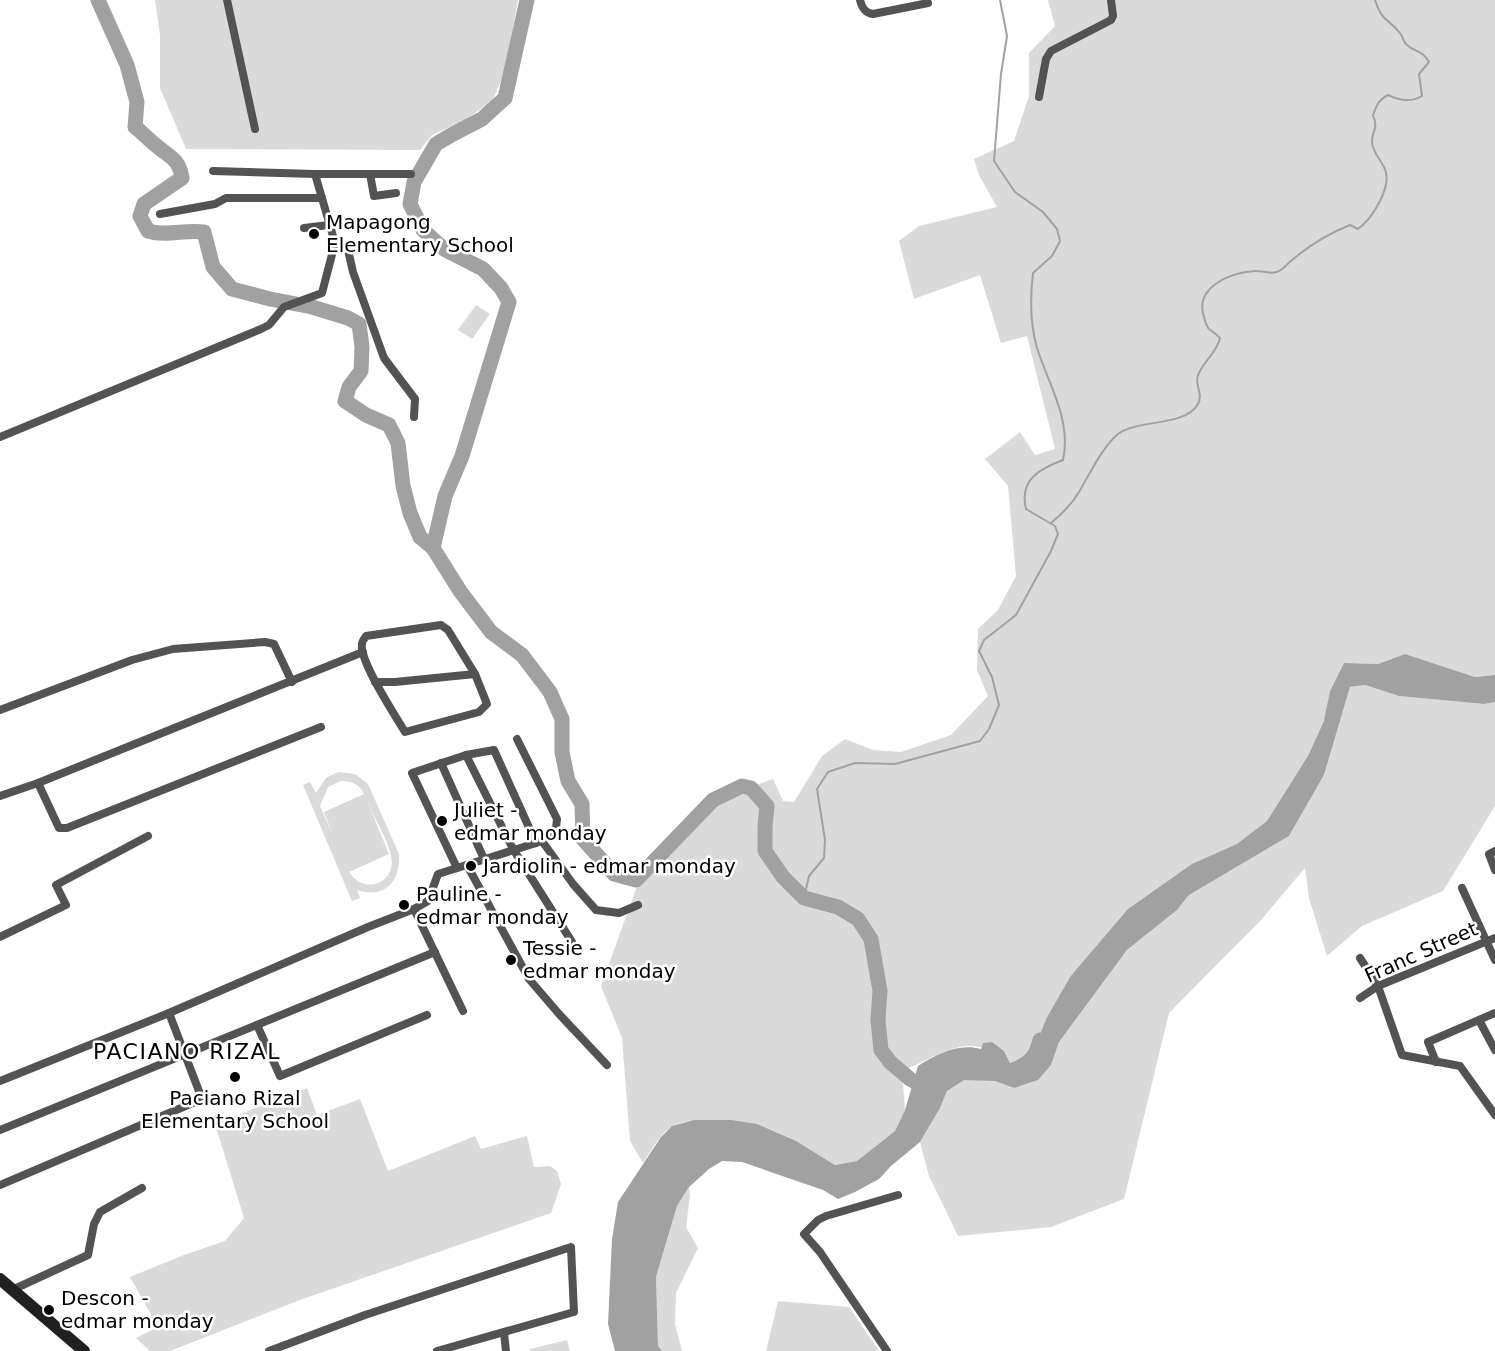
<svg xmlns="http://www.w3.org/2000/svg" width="1495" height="1351" font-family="'DejaVu Sans',sans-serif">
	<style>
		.green { fill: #dadada; fill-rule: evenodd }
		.water { fill: #a1a1a1 }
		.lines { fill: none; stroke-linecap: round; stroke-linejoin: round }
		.stream { stroke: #a1a1a1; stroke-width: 2 }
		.river { stroke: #a1a1a1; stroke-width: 15 }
		.street { stroke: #535353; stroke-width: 8 }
		.secondary { stroke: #202020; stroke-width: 12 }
		.poi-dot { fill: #000; stroke: #fff; stroke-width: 2 }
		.labels { text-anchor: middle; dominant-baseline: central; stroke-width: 5; stroke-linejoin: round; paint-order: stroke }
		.poi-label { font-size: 20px; fill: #000; stroke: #fff; text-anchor: start }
		.street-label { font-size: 20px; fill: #000; stroke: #fff }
		.quarter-label { font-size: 22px; letter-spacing: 1.5px; fill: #000; stroke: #fff }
	</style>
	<rect width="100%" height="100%" fill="#fff"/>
	<g class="green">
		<path d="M155,0H518L505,72L492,101L468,118L432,135L420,150L186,149L160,88V35Z"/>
		<path d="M1048,0H1495V675L1475,677L1405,654L1378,664L1344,663L1330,691L1325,721L1309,754L1267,821L1070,977L1046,1019L1029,1063L1020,1069L1011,1065L1004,1051C993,1050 981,1046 970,1046C945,1046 924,1064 902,1070L905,1110L895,1131L857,1161L835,1165C791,1138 764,1121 712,1120C699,1120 683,1120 671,1127C659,1135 651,1151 643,1163L630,1141L622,1038L601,986L636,889L652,863L713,800L773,779L783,801L794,802L822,756L845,739L873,750L901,752L951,735L988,696L977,670L978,629L998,610L1016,576L1008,486L985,459L1020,432L1035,455L1055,449L1027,336L1001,343L980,275L914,299L899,241L919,226L997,207L979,175L974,159L1014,141L1029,96V53L1055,26Z"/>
		<path d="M476,305L490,314L472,339L458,330Z"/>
		<path d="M1365,685L1399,696L1484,704L1495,702V806L1443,891L1362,926L1327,956L1309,898L1305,868L1261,920L1169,1013L1124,1199L1051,1227L958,1236L929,1176L920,1142L940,1108L947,1091L964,1079L995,1081L1014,1088L1051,1065L1059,1042L1127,950L1177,910L1189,895L1289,836L1324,775L1350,687Z"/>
		<path d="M338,772L355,774L368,784L399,854C401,882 384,899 357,890L360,898L352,901L303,785L310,782L316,793L326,778ZM341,781C351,781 360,784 364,794L324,812L333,835L320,806L328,787ZM368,803C374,817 389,842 391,856C397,883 364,896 349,872L389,854Z"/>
		<path d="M307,1088L317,1115L360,1099L388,1171L475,1136L481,1149L527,1136L534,1167L550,1166L557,1171L561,1184L551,1213L300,1300L170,1351H150L136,1338L158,1327L130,1277L184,1255L225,1241L244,1218L215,1124Z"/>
		<path d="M689,1187L690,1196L686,1227L698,1248L676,1293L675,1324L682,1351H662L658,1346L656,1277L677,1206Z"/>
		<path d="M778,1301L849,1307L879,1351H766Z"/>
		<path d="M567,1340L570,1351H530V1349Z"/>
	</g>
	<path class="water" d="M1405,654L1475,677L1495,675V702L1484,704L1399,696L1365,685L1350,687L1324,775L1289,836L1189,895L1177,910L1127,950L1059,1042L1051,1065L1038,1080L1014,1088L995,1081L964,1080L947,1091L940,1108L920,1142L891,1166L879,1179L855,1192L838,1199L823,1190L742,1162L722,1161L709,1169L689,1187L677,1206L656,1277L658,1346L662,1351H615L608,1324L612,1239L618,1202L661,1137L672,1126L694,1120H731L757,1124L796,1141L835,1165L857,1161L895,1131L905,1110L918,1066C937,1054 958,1043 981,1049L983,1043L992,1042L1004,1051L1011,1065L1021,1069L1029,1063L1046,1019L1070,977L1128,909L1192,864L1237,844L1267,821L1309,754L1324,721L1330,691L1344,663L1378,664Z"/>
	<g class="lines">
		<g class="stream">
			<path d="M1051,523C1062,514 1072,504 1079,492C1089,475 1103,446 1118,434C1138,419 1185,427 1198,404C1204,393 1193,384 1199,373C1205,360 1217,352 1220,338C1217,335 1213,332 1209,329C1206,326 1205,321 1204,317C1194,287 1230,273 1254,271C1263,270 1272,276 1281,270C1284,268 1287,264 1291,261C1307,247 1330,233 1350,225L1358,229C1372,219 1394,185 1384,167C1380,159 1373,153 1372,142C1372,129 1379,130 1373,115C1377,105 1378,100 1388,95C1399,100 1410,103 1422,96L1419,74L1429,62C1421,49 1416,53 1407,45C1404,43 1403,37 1400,33C1388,18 1382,22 1375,0"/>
			<path d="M804,898L809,876L824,858L825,840L817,789L828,772L855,763L895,764L980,741L989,729L999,705L992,677L979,651L984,640L1016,615L1051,551L1058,534L1055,526L1026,509C1019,480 1039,469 1063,460C1072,421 1048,383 1037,348C1030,324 1030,298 1033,273L1052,256L1060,241L1057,229L1043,212L1015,192L994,161L1001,74L1007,36L1000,0"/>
		</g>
		<g class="river">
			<path d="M98,0L127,65L137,102L135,127C143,133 150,141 158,147C171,158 179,159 182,178L144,204L140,216L148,231C167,237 185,229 204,232L213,267L232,289L270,299L312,307L348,318L359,324L362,347L361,371L349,387L345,401L366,415L389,425L398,443L403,486L410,513L420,537L433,548L460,591L491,632L522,655L550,692L562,719V752L568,781L582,804L583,839L614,874L636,880L713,800L742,786L751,788L767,806L765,826V851L783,877L804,898L838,907L858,919L871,939L880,991L878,1020L881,1050L890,1062L910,1079L921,1085"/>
			<path d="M433,548L445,496L462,456L509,302L501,288L483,269L444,249L423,230L410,204L414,182L436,144L453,134L482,119L505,98L527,0"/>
			<path d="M1000,1071C1012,1073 1028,1065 1035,1054C1037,1050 1039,1044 1040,1040"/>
		</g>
		<g class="street">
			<path d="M227,0L255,129"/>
			<path d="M860,0C862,8 865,13 873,14L928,3"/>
			<path d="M1039,97L1046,59L1051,51L1111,20L1113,16L1111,0"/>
			<path d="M213,171L315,174H411"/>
			<path d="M370,174L374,196L396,193"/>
			<path d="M160,214L215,204L226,198H322"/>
			<path d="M304,228L329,225"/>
			<path d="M335,243L342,245L348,250L353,272L384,358L415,399L414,417"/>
			<path d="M0,437L261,329L269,325L284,307L322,293L335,243L315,174"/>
			<path d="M441,625L448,630L475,674L487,704L479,712L405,732C395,715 359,661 362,644C362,641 365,638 366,636Z"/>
			<path d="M375,682H395L475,674"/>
			<path d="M0,710L132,660L173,649L265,642L274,644L292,682"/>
			<path d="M466,755L513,849L572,942"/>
			<path d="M441,763L484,859"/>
			<path d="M38,783L59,828H67L321,727"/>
			<path d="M0,796L38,783L363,652"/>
			<path d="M542,841L573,884L596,910L619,913L638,905"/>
			<path d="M1495,851L1489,854L1495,870"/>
			<path d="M467,865L529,979L559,1014L607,1065"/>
			<path d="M457,868L412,773L466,755L494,750L536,843"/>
			<path d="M1462,888L1495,960"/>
			<path d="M414,909L463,1011"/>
			<path d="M0,937L66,905L56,885L148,836"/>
			<path d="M1360,958L1378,986L1402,1055L1460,1066L1495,1115"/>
			<path d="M1360,998L1378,986L1495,938"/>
			<path d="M1479,1020L1495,1050"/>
			<path d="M257,1025L280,1076L427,1015"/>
			<path d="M1436,1062L1428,1042L1495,1013"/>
			<path d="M0,1081L169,1013L368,927L414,909L428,901L438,874L536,843L542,841L556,828L557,819L517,739"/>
			<path d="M0,1130L435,952"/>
			<path d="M0,1185L202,1099L169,1013"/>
			<path d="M12,1290L88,1255L94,1224L100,1212L142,1188"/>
			<path d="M504,1333L506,1351"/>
			<path d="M269,1351L365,1315L571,1247L574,1312L437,1351"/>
			<path d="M887,1351L820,1252L804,1234L818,1220L826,1216L898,1195"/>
		</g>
		<path class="secondary" d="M0,1279L84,1351"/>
	</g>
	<g class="poi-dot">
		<circle cx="314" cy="234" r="6"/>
		<circle cx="442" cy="821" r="6"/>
		<circle cx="471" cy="866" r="6"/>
		<circle cx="404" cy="905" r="6"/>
		<circle cx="511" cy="960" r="6"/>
		<circle cx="235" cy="1077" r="6"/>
		<circle cx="49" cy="1310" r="6"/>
	</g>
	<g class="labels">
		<g class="poi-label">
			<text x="326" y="222">Mapagong<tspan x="326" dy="23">Elementary School</tspan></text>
			<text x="454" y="810">Juliet -<tspan x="454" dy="23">edmar monday</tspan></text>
			<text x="483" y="866">Jardiolin - edmar monday</text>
			<text x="416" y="894">Pauline -<tspan x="416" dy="23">edmar monday</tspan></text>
			<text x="523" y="948">Tessie -<tspan x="523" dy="23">edmar monday</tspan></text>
			<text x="235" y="1098" text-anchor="middle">Paciano Rizal<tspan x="235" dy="23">Elementary School</tspan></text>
			<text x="61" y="1298">Descon -<tspan x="61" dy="23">edmar monday</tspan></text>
		</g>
		<g class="street-label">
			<text transform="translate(1421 952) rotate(-24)">Franc Street</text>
		</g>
		<g class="quarter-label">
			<text x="187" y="1051">PACIANO RIZAL</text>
		</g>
	</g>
</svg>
